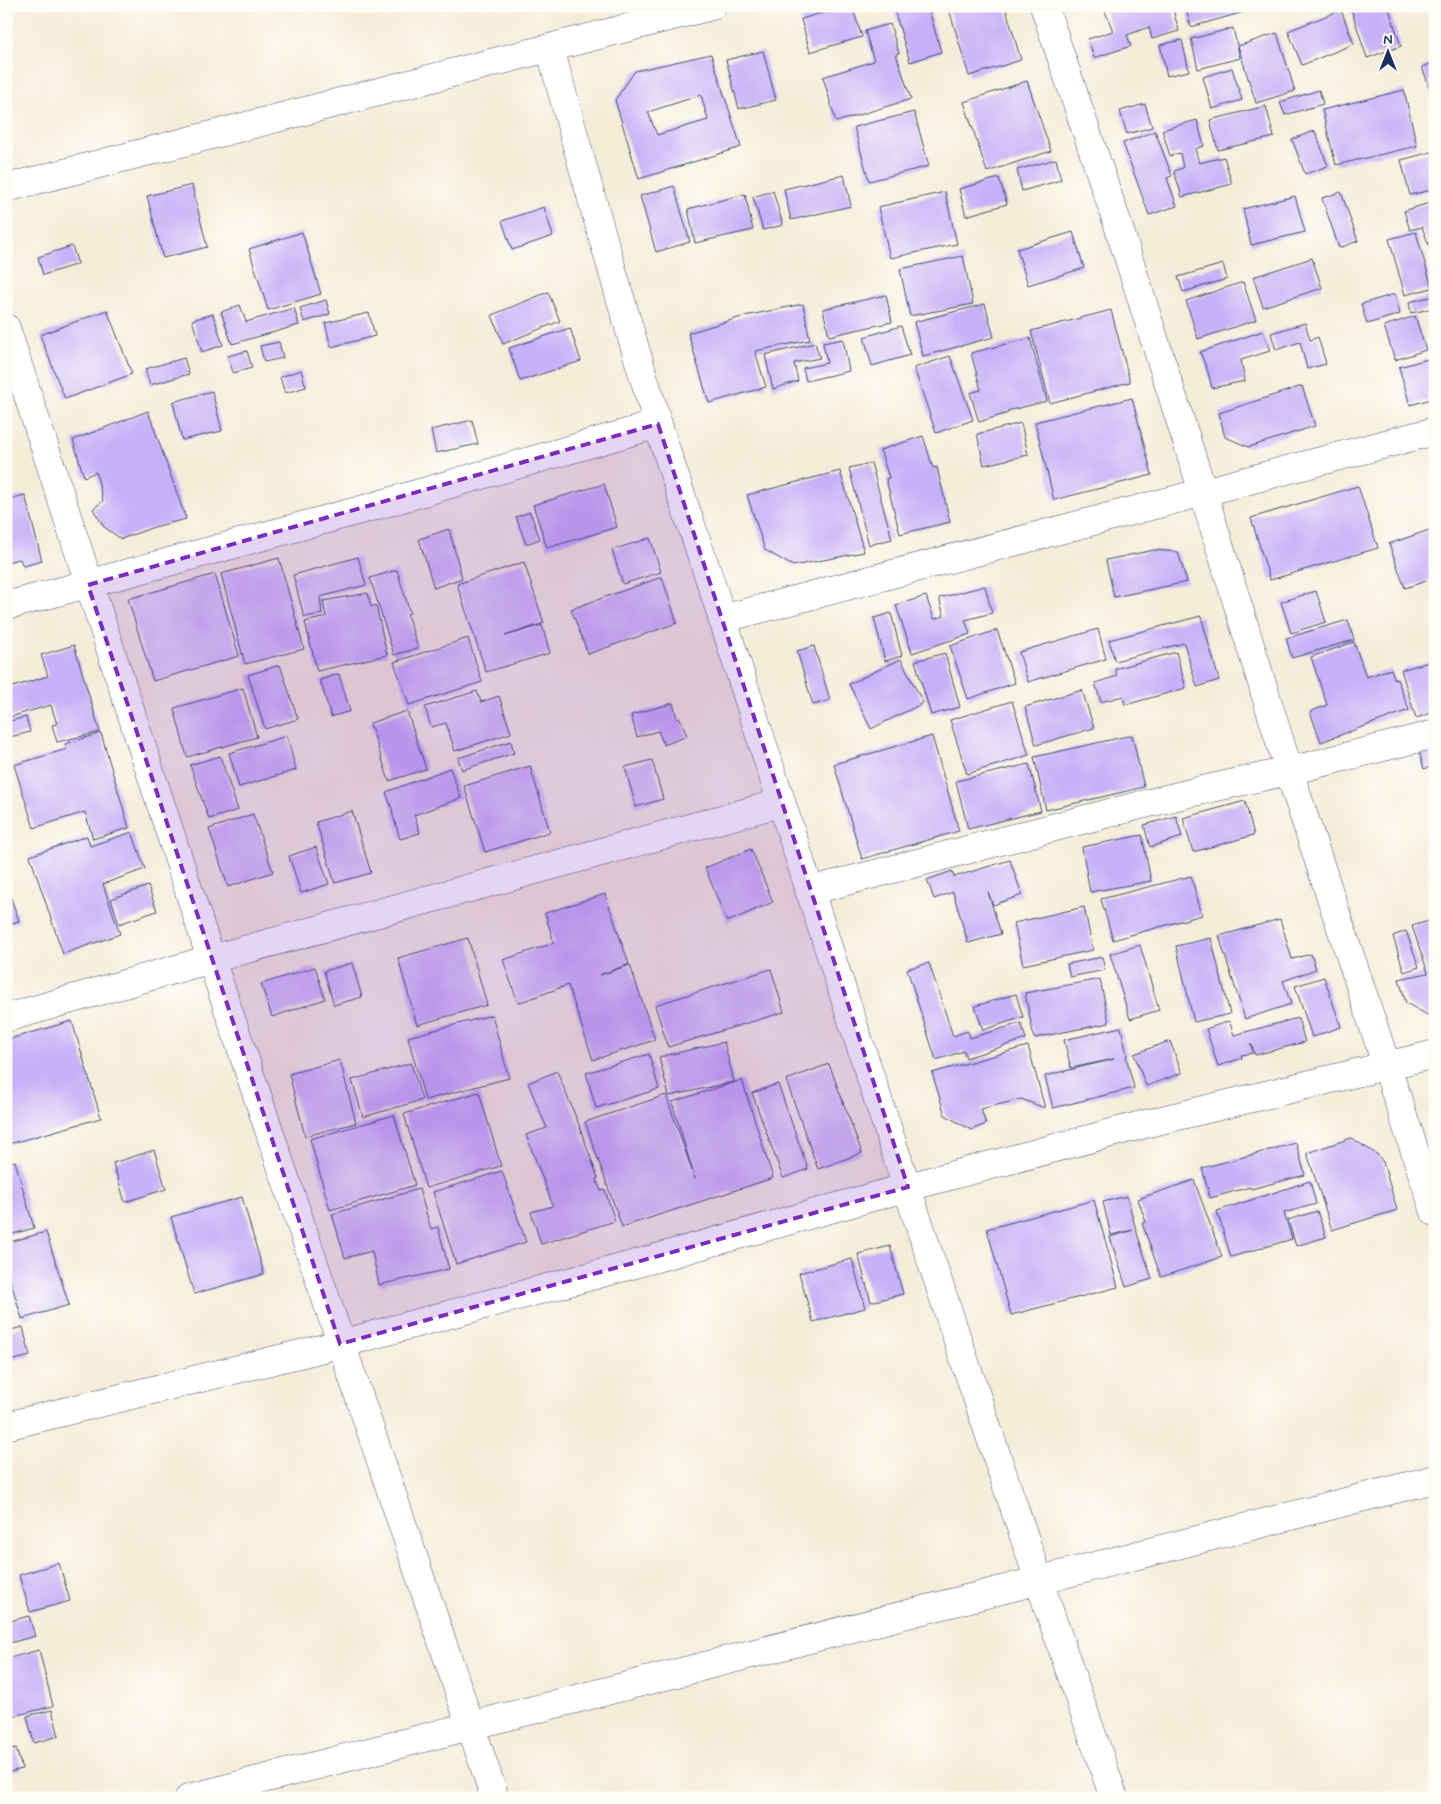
<svg xmlns="http://www.w3.org/2000/svg" width="1441" height="1804" font-family="Mynerve,sans-serif">
	<style>
		.building { fill: #c7b0f7; fill-rule: evenodd }
		.lines { fill: none; stroke-linecap: round; stroke-linejoin: round }
		.minor-casing { stroke: #3c4b70; stroke-width: 29 }
		.minor { stroke: #fff; stroke-width: 28 }
		.marked { fill: #7b2cbf; fill-opacity: 0.2; stroke: #7b2cbf; stroke-width: 4; stroke-dasharray: 10 6; stroke-linejoin: round }
	</style>
	<rect width="100%" height="100%" fill="#fdfcf7"/>
	<filter id="ink" filterUnits="userSpaceOnUse"><feTurbulence type="fractalNoise" baseFrequency=".02" numOctaves="2"/><feDisplacementMap in="SourceGraphic" scale="10" xChannelSelector="R" yChannelSelector="G"/><feConvolveMatrix kernelMatrix="1 2 1 2 8 2 1 2 1" color-interpolation-filters="sRGB"/></filter>
	<filter id="wash" filterUnits="userSpaceOnUse"><feTurbulence type="fractalNoise" baseFrequency=".0096" numOctaves="4" result="noise"/><feDisplacementMap in="SourceGraphic" scale="20" xChannelSelector="R" yChannelSelector="G"/><feGaussianBlur stdDeviation="1.12" result="paint"/><feColorMatrix in="noise" values="0 0 0 0 0 0 0 0 0 0 0 0 0 0 0 0 0 1.4 0 .05"/><feComposite in="paint" operator="in"/></filter>
	<g filter="url(#wash)">
		<rect width="100%" height="100%" fill="#f4ecd7"/>
		<g id="blocks">
			<g class="building">
				<path d="M846,6H852L862,37L810,52L801,19Z"/>
				<path d="M893,6H928L941,52L910,62Z"/>
				<path d="M948,6H1005L1021,60L969,76Z"/>
				<path d="M1110,6H1172L1179,31L1152,39L1149,27L1127,35L1131,46L1094,58L1088,39L1113,31L1104,9Z"/>
				<path d="M1185,6H1255V7L1251,8V10L1191,27Z"/>
				<path d="M1350,6H1388L1401,46L1367,58Z"/>
				<path d="M1341,10L1354,44L1302,65L1288,31Z"/>
				<path d="M890,24L899,53L896,54L911,99L836,122L823,77L874,61L865,31Z"/>
				<path d="M1233,28L1240,58L1198,69L1191,39Z"/>
				<path d="M1277,33L1295,91L1256,103L1238,46Z"/>
				<path d="M1182,40L1189,71L1167,76L1160,45Z"/>
				<path d="M763,51L776,100L739,109L726,60Z"/>
				<path d="M711,54L741,147L639,179L615,100L635,71ZM701,95L708,120L657,135L648,112Z"/>
				<path d="M1435,62V102L1422,67Z"/>
				<path d="M1232,68L1242,100L1212,109L1203,77Z"/>
				<path d="M1027,81L1051,151L987,172L964,102Z"/>
				<path d="M1319,90L1323,104L1285,115L1280,102Z"/>
				<path d="M1404,90L1417,146L1336,165L1322,110Z"/>
				<path d="M1145,104L1152,127L1127,134L1120,111Z"/>
				<path d="M1266,106L1274,137L1218,150L1210,120Z"/>
				<path d="M914,112L929,166L869,181L854,127Z"/>
				<path d="M1197,120L1204,146L1195,149L1199,163L1224,157L1232,184L1182,197L1174,171L1183,168L1180,153L1170,156L1162,130Z"/>
				<path d="M1155,131L1172,176L1167,178L1177,206L1149,215L1123,143Z"/>
				<path d="M1315,131L1328,166L1305,174L1292,139Z"/>
				<path d="M1435,151V189L1410,195L1401,160Z"/>
				<path d="M1056,159L1061,180L1022,191L1017,170Z"/>
				<path d="M844,175L851,206L791,220L784,189Z"/>
				<path d="M999,178L1007,204L966,216L959,189Z"/>
				<path d="M192,185L207,247L163,258L147,196Z"/>
				<path d="M674,186L690,242L656,252L640,196Z"/>
				<path d="M773,191L783,225L763,230L753,197Z"/>
				<path d="M945,192L957,244L890,258L878,207Z"/>
				<path d="M1341,192L1358,241L1339,248L1322,198Z"/>
				<path d="M745,194L753,230L695,243L688,209Z"/>
				<path d="M1295,196L1305,232L1251,245L1243,209Z"/>
				<path d="M1435,201V246L1430,248L1422,227L1410,230L1404,211Z"/>
				<path d="M544,207L553,236L512,250L502,221Z"/>
				<path d="M302,232L321,294L268,310L249,249Z"/>
				<path d="M1073,232L1084,268L1028,285L1017,249Z"/>
				<path d="M1416,232L1432,288L1405,295L1389,239Z"/>
				<path d="M72,246L78,264L43,275L38,257Z"/>
				<path d="M963,256L973,304L910,316L900,269Z"/>
				<path d="M1312,258L1322,288L1263,307L1253,277Z"/>
				<path d="M1223,264L1227,279L1183,292L1178,277Z"/>
				<path d="M1243,282L1256,320L1198,339L1186,301Z"/>
				<path d="M548,292L560,321L503,344L492,315Z"/>
				<path d="M1395,294L1400,314L1367,324L1361,304Z"/>
				<path d="M886,295L892,322L829,336L823,309Z"/>
				<path d="M1435,296V308L1411,313L1409,302Z"/>
				<path d="M326,300L330,314L304,322L300,308Z"/>
				<path d="M803,304L810,340L755,351L766,387L709,403L688,333L745,316Z"/>
				<path d="M985,304L994,337L923,356L914,322Z"/>
				<path d="M240,305L246,322L294,308L299,325L232,344L221,312Z"/>
				<path d="M107,310L132,374L65,399L40,335Z"/>
				<path d="M1111,310L1130,382L1050,403L1031,331Z"/>
				<path d="M369,313L375,336L331,347L325,323Z"/>
				<path d="M213,314L223,345L202,352L192,320Z"/>
				<path d="M1415,316L1426,350L1395,360L1384,326Z"/>
				<path d="M1305,323L1310,340L1318,337L1326,364L1307,369L1300,342L1276,350L1271,333Z"/>
				<path d="M901,326L910,355L872,366L864,337Z"/>
				<path d="M570,328L581,361L520,381L509,348Z"/>
				<path d="M1263,331L1270,351L1241,360L1245,381L1212,388L1208,372L1200,352Z"/>
				<path d="M1030,338L1047,401L1007,411L1008,413L979,422L970,393L981,390L971,353Z"/>
				<path d="M843,339L849,371L806,381L803,368L827,363L823,343Z"/>
				<path d="M279,342L283,358L264,362L260,346Z"/>
				<path d="M815,343L820,358L794,363L798,381L773,389L765,355Z"/>
				<path d="M247,351L252,368L233,373L228,356Z"/>
				<path d="M950,356L973,420L936,433L914,368Z"/>
				<path d="M1435,357V398L1410,405L1399,367Z"/>
				<path d="M184,358L189,374L150,385L145,369Z"/>
				<path d="M301,370L306,387L285,393L280,377Z"/>
				<path d="M1302,386L1315,426L1249,447L1225,437L1219,413Z"/>
				<path d="M212,391L222,431L182,440L173,402Z"/>
				<path d="M1132,398L1152,475L1054,500L1035,422Z"/>
				<path d="M148,411L186,519L154,527L121,539L104,527L93,509L103,501L96,472L84,477L73,440Z"/>
				<path d="M472,420L478,444L436,453L431,430Z"/>
				<path d="M1021,423L1028,455L984,465L977,434Z"/>
				<path d="M923,436L933,468L937,467L950,522L900,534L886,479L889,478L880,450Z"/>
				<path d="M871,463L892,539L869,545L849,468Z"/>
				<path d="M840,471L864,552L793,566L765,550L747,495Z"/>
				<path d="M604,484L617,527L547,548L533,505Z"/>
				<path d="M1358,486L1378,548L1270,580L1251,518Z"/>
				<path d="M25,495L42,561L23,566L20,559L6,562V500Z"/>
				<path d="M530,512L540,539L526,544L516,517Z"/>
				<path d="M1435,528V578L1405,588L1389,544Z"/>
				<path d="M449,529L462,578L434,588L419,539Z"/>
				<path d="M650,538L661,572L623,584L612,550Z"/>
				<path d="M1154,550L1178,552L1187,582L1114,597L1106,560Z"/>
				<path d="M358,557L366,585L320,597L322,614L304,617L293,575Z"/>
				<path d="M279,558L304,649L245,664L221,574Z"/>
				<path d="M524,562L544,623L505,636L542,625L550,653L486,672L457,584Z"/>
				<path d="M397,570L410,613L407,614L418,648L394,655L370,578Z"/>
				<path d="M215,574L239,656L153,681L128,599Z"/>
				<path d="M662,577L677,623L588,654L571,609Z"/>
				<path d="M985,586L992,613L965,620L970,634L912,653L896,605L926,596L934,619L944,616L939,598Z"/>
				<path d="M1316,591L1326,622L1291,633L1281,602Z"/>
				<path d="M368,593L371,607L376,605L387,655L317,671L305,622L326,617L323,601Z"/>
				<path d="M891,613L902,656L885,661L874,618Z"/>
				<path d="M1201,616L1219,680L1197,687L1184,643L1115,661L1109,640Z"/>
				<path d="M1348,620L1354,640L1292,658L1286,638Z"/>
				<path d="M1098,629L1106,659L1028,682L1019,652Z"/>
				<path d="M997,630L1015,683L968,699L950,646Z"/>
				<path d="M468,638L482,682L409,705L394,662Z"/>
				<path d="M1354,642L1366,677L1391,669L1395,680L1397,679L1409,710L1321,742L1310,712L1327,705L1311,657Z"/>
				<path d="M74,645L100,732L57,742L52,725L57,724L51,705L6,718V689L48,676L41,655Z"/>
				<path d="M814,646L830,700L813,705L797,651Z"/>
				<path d="M1176,652L1186,688L1125,705L1123,696L1101,702L1095,683L1117,676L1115,669Z"/>
				<path d="M945,653L960,707L931,715L915,661Z"/>
				<path d="M901,659L923,703L871,729L849,684Z"/>
				<path d="M1435,660V712L1416,718L1401,670Z"/>
				<path d="M280,665L298,719L265,729L248,675Z"/>
				<path d="M339,674L350,711L331,717L320,680Z"/>
				<path d="M243,688L257,737L187,757L174,708Z"/>
				<path d="M1082,690L1094,728L1036,745L1025,707Z"/>
				<path d="M477,691L481,702L499,696L511,733L455,751L446,723L431,727L425,707Z"/>
				<path d="M1012,701L1029,755L967,774L950,720Z"/>
				<path d="M673,703L677,719L680,718L687,736L664,745L658,731L637,737L631,715Z"/>
				<path d="M407,711L426,769L389,781L370,723Z"/>
				<path d="M26,717L30,732L6,738V722Z"/>
				<path d="M101,733L129,828L93,839L85,812L34,828L14,765L67,749L65,744Z"/>
				<path d="M1132,735L1144,787L1046,810L1034,757Z"/>
				<path d="M287,736L296,770L239,787L229,753Z"/>
				<path d="M932,736L959,831L862,859L834,764Z"/>
				<path d="M511,741L514,753L462,770L458,758Z"/>
				<path d="M1435,745V765L1424,769L1419,750Z"/>
				<path d="M220,756L238,810L209,819L190,765Z"/>
				<path d="M652,760L663,799L636,807L625,767Z"/>
				<path d="M1029,764L1041,811L968,829L956,781Z"/>
				<path d="M530,766L550,832L485,852L464,786Z"/>
				<path d="M450,768L461,798L414,815L420,833L400,839L392,812H393L386,792Z"/>
				<path d="M1245,801L1254,835L1193,852L1183,818Z"/>
				<path d="M352,811L371,873L335,883L316,822Z"/>
				<path d="M253,814L273,872L228,887L209,829Z"/>
				<path d="M1176,816L1182,837L1150,847L1144,825Z"/>
				<path d="M132,832L145,869L103,884L120,934L63,954L30,856L87,836L90,846Z"/>
				<path d="M1142,835L1151,881L1090,892L1082,847Z"/>
				<path d="M316,847L329,884L301,893L289,856Z"/>
				<path d="M751,849L773,902L727,922L705,868Z"/>
				<path d="M1010,860L1022,895L993,905L988,892L1001,934L968,943L953,892L934,899L927,880L952,871L954,877Z"/>
				<path d="M1191,876L1202,915L1113,940L1101,899Z"/>
				<path d="M6,884L19,921L6,925Z"/>
				<path d="M148,886L157,911L119,924L111,899Z"/>
				<path d="M605,894L629,964L600,975L630,965L655,1040L593,1060L568,985L518,1003L503,960L554,943L545,913Z"/>
				<path d="M1084,907L1093,950L1023,965L1014,923Z"/>
				<path d="M1280,919L1292,959L1311,954L1316,969L1283,981L1291,1004L1245,1019L1219,936Z"/>
				<path d="M1435,919V1016L1431,1017L1406,1003L1399,979L1428,973L1412,926Z"/>
				<path d="M1406,931L1419,967L1404,972L1393,936Z"/>
				<path d="M468,938L487,1005L417,1025L398,958Z"/>
				<path d="M1211,938L1230,1014L1194,1022L1176,946Z"/>
				<path d="M1140,945L1159,1010L1130,1019L1110,954Z"/>
				<path d="M1102,957L1105,970L1070,977L1067,964Z"/>
				<path d="M352,963L362,997L334,1005L324,971Z"/>
				<path d="M929,963L953,1036L968,1031L970,1038L1021,1023L1026,1039L966,1058L964,1051L936,1060L907,969Z"/>
				<path d="M315,967L325,999L272,1017L261,984Z"/>
				<path d="M771,969L784,1012L668,1047L655,1005Z"/>
				<path d="M1324,977L1341,1027L1312,1037L1295,986Z"/>
				<path d="M1100,979L1109,1023L1034,1038L1025,993Z"/>
				<path d="M1016,994L1023,1017L983,1030L975,1006Z"/>
				<path d="M492,1015L509,1078L425,1100L408,1037Z"/>
				<path d="M1298,1018L1305,1042L1255,1055L1251,1044L1253,1053L1241,1055L1242,1058L1218,1066L1206,1029L1229,1021L1234,1035Z"/>
				<path d="M72,1021L101,1118L9,1144L6,1134V1040Z"/>
				<path d="M1121,1027L1127,1055L1126,1056L1134,1088L1053,1108L1045,1076L1114,1059L1071,1068L1064,1040Z"/>
				<path d="M1170,1041L1182,1073L1146,1086L1134,1054Z"/>
				<path d="M724,1042L734,1082L669,1096L659,1057Z"/>
				<path d="M1028,1046L1045,1108L1021,1099L981,1109L986,1124L971,1130L945,1115L932,1073Z"/>
				<path d="M649,1054L659,1089L596,1108L586,1073Z"/>
				<path d="M340,1060L356,1123L305,1136L289,1074Z"/>
				<path d="M411,1063L422,1100L363,1117L352,1080Z"/>
				<path d="M829,1064L862,1153L818,1169L786,1080Z"/>
				<path d="M557,1071L579,1125L598,1178L596,1179L601,1191L605,1190L615,1221L541,1244L531,1212L553,1206L526,1135L547,1128L528,1083Z"/>
				<path d="M742,1080L773,1178L622,1227L585,1122L666,1095L695,1179L672,1102Z"/>
				<path d="M778,1084L808,1169L783,1178L752,1093Z"/>
				<path d="M479,1092L501,1166L426,1188L404,1114Z"/>
				<path d="M394,1115L415,1185L330,1210L310,1139Z"/>
				<path d="M1351,1138L1378,1155L1383,1162L1397,1210L1332,1230L1307,1153Z"/>
				<path d="M1296,1143L1305,1175L1251,1189L1250,1187L1210,1198L1202,1168Z"/>
				<path d="M154,1150L166,1189L125,1202L113,1163Z"/>
				<path d="M15,1161L34,1228L6,1236V1164Z"/>
				<path d="M502,1171L526,1242L456,1264L433,1192Z"/>
				<path d="M1194,1180L1222,1257L1161,1277L1142,1223L1146,1222L1138,1199Z"/>
				<path d="M1310,1181L1316,1204L1284,1213L1292,1239L1231,1257L1217,1211Z"/>
				<path d="M419,1189L431,1229L438,1227L449,1269L379,1285L372,1251L345,1258L332,1214Z"/>
				<path d="M1127,1196L1136,1230L1152,1279L1126,1287L1110,1237L1133,1230L1111,1235L1103,1202Z"/>
				<path d="M242,1197L264,1274L194,1294L171,1217Z"/>
				<path d="M1094,1200L1118,1287L1011,1315L987,1229Z"/>
				<path d="M1317,1211L1326,1237L1296,1246L1288,1220Z"/>
				<path d="M46,1232L69,1305L22,1319L6,1266V1243Z"/>
				<path d="M890,1246L903,1294L871,1302L858,1254Z"/>
				<path d="M852,1259L865,1308L813,1322L799,1273Z"/>
				<path d="M23,1327L30,1356L6,1362V1331Z"/>
				<path d="M59,1563L70,1601L30,1612L19,1575Z"/>
				<path d="M29,1616L35,1636L6,1644V1622Z"/>
				<path d="M39,1650L53,1706L6,1718V1659Z"/>
				<path d="M52,1710L59,1736L34,1743L27,1716Z"/>
				<path d="M16,1748L22,1769L6,1773V1750Z"/>
			</g>
		</g>
	</g>
	<g filter="url(#ink)">
		<use href="#blocks" fill-opacity="0" stroke="#3c4b70" stroke-width="1"/>
		<g class="lines">
			<defs>
				<g id="minor">
					<path d="M1044,6L1117,222L1203,492L1289,771L1435,1212"/>
					<path d="M550,48C584,173 619,297 657,421C678,489 702,555 724,623C849,1016 978,1408 1114,1798"/>
					<path d="M6,188L712,6"/>
					<path d="M6,328L211,959L495,1798"/>
					<path d="M6,606L368,508L658,424"/>
					<path d="M722,619L1435,431"/>
					<path d="M809,891L1113,812L1194,792L1289,771L1435,734"/>
					<path d="M6,1018L211,959L780,803"/>
					<path d="M6,1426L340,1344L628,1266L908,1187L1145,1124L1435,1054"/>
					<path d="M189,1798L1435,1479"/>
				</g>
			</defs>
			<use href="#minor" class="minor-casing"/>
			<use href="#minor" class="minor"/>
		</g>
	</g>
	<path class="marked" d="M658,424L908,1187L340,1344L88,585Z"/>
	<rect width="1441" height="1804" fill="none" stroke="#fdfcf7" stroke-width="25"/>
	<g transform="translate(1388 52)" stroke="#fdfcf7" stroke-width="4" paint-order="stroke">
	<path d="M0-4L9 19L0 12L-9 19Z" fill="#1b2f5e"/>
	<text y="-8" font-size="14" font-weight="bold" text-anchor="middle" fill="#1b2f5e">N</text>
	</g>
</svg>
